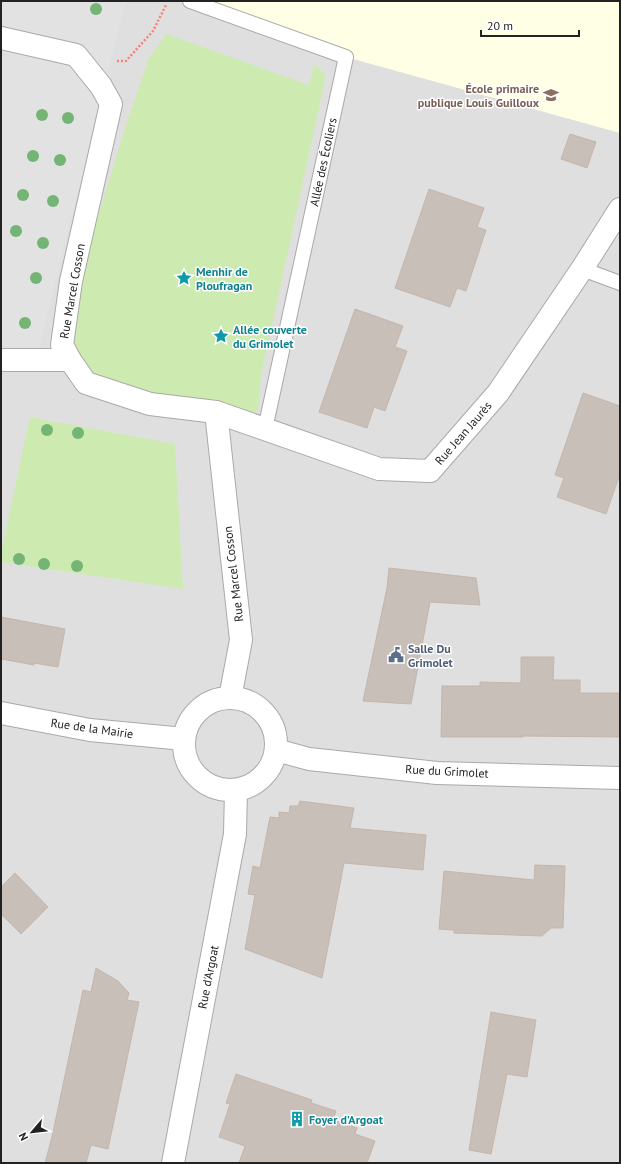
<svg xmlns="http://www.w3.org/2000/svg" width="621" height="1164" font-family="'PT Sans',sans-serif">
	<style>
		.residential { fill: #e0dfdf }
		.education { fill: #ffffe5 }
		.grass { fill: #cdebb0 }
		.parking { fill: #e2e2e2 }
		.building { fill: #c7bfb8; stroke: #c4b6ab }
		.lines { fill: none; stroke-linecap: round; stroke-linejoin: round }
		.lane-casing { stroke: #a9a9a9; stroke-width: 16 }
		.street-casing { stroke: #a9a9a9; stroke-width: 24 }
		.path { stroke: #fa8072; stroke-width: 2.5; stroke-dasharray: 2 2; stroke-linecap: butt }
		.lane { stroke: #fff; stroke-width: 14 }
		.street { stroke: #fff; stroke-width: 22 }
		.tree { fill: #74b475 }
		.labels { text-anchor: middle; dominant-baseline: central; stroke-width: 3; stroke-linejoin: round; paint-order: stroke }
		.education-label { font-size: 12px; font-weight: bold; fill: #785e54; stroke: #fff; text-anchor: end }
		.street-label { font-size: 12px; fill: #222; stroke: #fff }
		.culture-label { font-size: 12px; font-weight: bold; fill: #0d838f; stroke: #fff; text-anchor: start }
		.service-label { font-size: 12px; font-weight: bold; fill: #4e5e75; stroke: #fff; text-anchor: start }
	</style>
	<rect width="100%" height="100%" fill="#f2efe9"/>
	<rect class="residential" x="1" y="1" width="619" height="1162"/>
	<path class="education" d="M210,1H620V133L346,57Z"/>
	<g class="grass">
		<path d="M166,34L309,85L314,64L326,75L261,376L258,412H216L86,383L70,360L77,285L127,122L149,58Z"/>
		<path d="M30,417L175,444L183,589L1,562V553Z"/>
	</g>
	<path class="parking" d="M1,1H126L36,360L1,352Z"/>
	<g class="building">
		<path d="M570,134L596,142L587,168L561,159Z"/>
		<path d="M429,189L484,208L477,227L486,230L466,291L457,288L450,307L395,288Z"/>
		<path d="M355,309L403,326L395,347L407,351L385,411L374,407L367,428L319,412Z"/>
		<path d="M583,393L620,406V474L606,514L557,497L564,478L555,475Z"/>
		<path d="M389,568L476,578L480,605L430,602L411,704L363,701L387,588Z"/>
		<path d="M1,617L65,629L58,667L34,663V665L1,659Z"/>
		<path d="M521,657H554L553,680H580V693H620V737L523,736V737H441L442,686H480V682L521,683Z"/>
		<path d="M300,801L354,808L350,828L426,835L423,870L344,863L322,978L245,949L255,895L248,894L253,866L260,868L270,817L279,818V812L289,813L290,806H298Z"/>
		<path d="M535,865L565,866L563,928H551L542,936L454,933V930L439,929L444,871L534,880Z"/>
		<path d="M15,873L48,907L21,934L1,914V887Z"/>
		<path d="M96,968L118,981L129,993L127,1000L139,1002L108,1149L91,1145L86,1163H45L52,1137L83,990L91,992Z"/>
		<path d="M491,1012L536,1020L527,1077L507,1074L491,1154L469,1150Z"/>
		<path d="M236,1074L312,1100L311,1103L336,1111L333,1120L357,1128L355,1134L375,1141L367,1163H239L245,1146L219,1137L230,1104L226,1103Z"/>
	</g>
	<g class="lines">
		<defs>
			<g id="lane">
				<path d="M190,1L346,57L265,429"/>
				<path d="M582,269L620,283"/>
			</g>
			<g id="street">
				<path d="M1,38L76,55L101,86L111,104L71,281L62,345L70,360L86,383L150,404L216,412L241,640L230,698"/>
				<path d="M1,360H70"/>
				<path d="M216,412L379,469L430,471L498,393L582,269L620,209"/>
				<circle cx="230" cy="744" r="46"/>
				<path d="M1,713L90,730L184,739"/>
				<path d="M276,750L309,759L437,773L620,778"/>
				<path d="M173,1163L235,834L236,790"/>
			</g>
		</defs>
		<use href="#lane" class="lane-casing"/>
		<use href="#street" class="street-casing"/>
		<path class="path" d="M117,61H126L153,31L166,5"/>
		<use href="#lane" class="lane"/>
		<use href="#street" class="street"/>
	</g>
	<g class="tree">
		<circle cx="96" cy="9" r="6"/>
		<circle cx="42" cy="115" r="6"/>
		<circle cx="68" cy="118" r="6"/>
		<circle cx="33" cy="156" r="6"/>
		<circle cx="60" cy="160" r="6"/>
		<circle cx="23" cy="195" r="6"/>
		<circle cx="53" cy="201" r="6"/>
		<circle cx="16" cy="231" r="6"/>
		<circle cx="43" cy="243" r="6"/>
		<circle cx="36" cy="278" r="6"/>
		<circle cx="25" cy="323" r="6"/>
		<circle cx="47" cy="430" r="6"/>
		<circle cx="78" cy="433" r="6"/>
		<circle cx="19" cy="559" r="6"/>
		<circle cx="44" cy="564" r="6"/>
		<circle cx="77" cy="566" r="6"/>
	</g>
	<defs>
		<symbol id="school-bare" viewBox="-9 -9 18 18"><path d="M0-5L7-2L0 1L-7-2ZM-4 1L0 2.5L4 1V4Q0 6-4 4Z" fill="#8d6e63" stroke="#fff" stroke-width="2.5" paint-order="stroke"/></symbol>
		<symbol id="sight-bare" viewBox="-9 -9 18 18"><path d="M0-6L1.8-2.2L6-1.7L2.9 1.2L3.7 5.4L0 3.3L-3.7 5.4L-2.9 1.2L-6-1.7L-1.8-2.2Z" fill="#0f9aa8" stroke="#fff" stroke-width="2.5" paint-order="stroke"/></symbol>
		<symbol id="civic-bare" viewBox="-9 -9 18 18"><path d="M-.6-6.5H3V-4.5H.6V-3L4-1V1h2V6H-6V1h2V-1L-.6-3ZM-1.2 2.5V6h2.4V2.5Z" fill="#5c6f8a" stroke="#fff" stroke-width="2.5" paint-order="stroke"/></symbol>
		<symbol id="building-bare" viewBox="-9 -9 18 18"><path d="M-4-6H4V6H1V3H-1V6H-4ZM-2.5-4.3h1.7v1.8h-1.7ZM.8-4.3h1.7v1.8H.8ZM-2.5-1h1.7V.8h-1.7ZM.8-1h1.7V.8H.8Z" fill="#0f9aa8" stroke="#fff" stroke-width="2.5" paint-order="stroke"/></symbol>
	</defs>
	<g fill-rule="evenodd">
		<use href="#school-bare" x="540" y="84" width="22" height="22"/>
		<use href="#sight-bare" x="173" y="267" width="22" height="22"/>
		<use href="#sight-bare" x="210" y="325" width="22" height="22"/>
		<use href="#civic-bare" x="385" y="644" width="22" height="22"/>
		<use href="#building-bare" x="286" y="1108" width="22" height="22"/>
	</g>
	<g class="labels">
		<g class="education-label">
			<text x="539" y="88">École primaire<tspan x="539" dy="14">publique Louis Guilloux</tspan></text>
		</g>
		<g class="street-label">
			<text transform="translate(323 162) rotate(-78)">Allée des Écoliers</text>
			<text transform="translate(72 291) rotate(-80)">Rue Marcel Cosson</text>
			<text transform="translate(463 433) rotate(-49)">Rue Jean Jaurès</text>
			<text transform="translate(233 574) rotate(-97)">Rue Marcel Cosson</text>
			<text transform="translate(92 728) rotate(8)">Rue de la Mairie</text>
			<text transform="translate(447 771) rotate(3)">Rue du Grimolet</text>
			<text transform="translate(208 977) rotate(-79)">Rue d'Argoat</text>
		</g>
		<g class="culture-label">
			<text x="196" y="271">Menhir de<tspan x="196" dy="14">Ploufragan</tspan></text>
			<text x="233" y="329">Allée couverte<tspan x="233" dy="14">du Grimolet</tspan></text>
			<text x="309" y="1119">Foyer d'Argoat</text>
		</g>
		<g class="service-label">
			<text x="408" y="648">Salle Du<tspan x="408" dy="14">Grimolet</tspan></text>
		</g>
	</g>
	<rect width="621" height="1164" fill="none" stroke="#222222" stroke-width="4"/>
	<g transform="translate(32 1132) rotate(242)" stroke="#ffffff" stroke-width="3" paint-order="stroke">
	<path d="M0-3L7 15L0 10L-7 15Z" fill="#222222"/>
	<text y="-6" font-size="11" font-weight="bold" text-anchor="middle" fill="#222222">N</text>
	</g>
	<path d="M481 30v6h98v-6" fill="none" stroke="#222222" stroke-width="2"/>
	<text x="487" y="30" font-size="12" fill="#222222" stroke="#ffffff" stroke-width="3" paint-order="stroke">20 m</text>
</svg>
